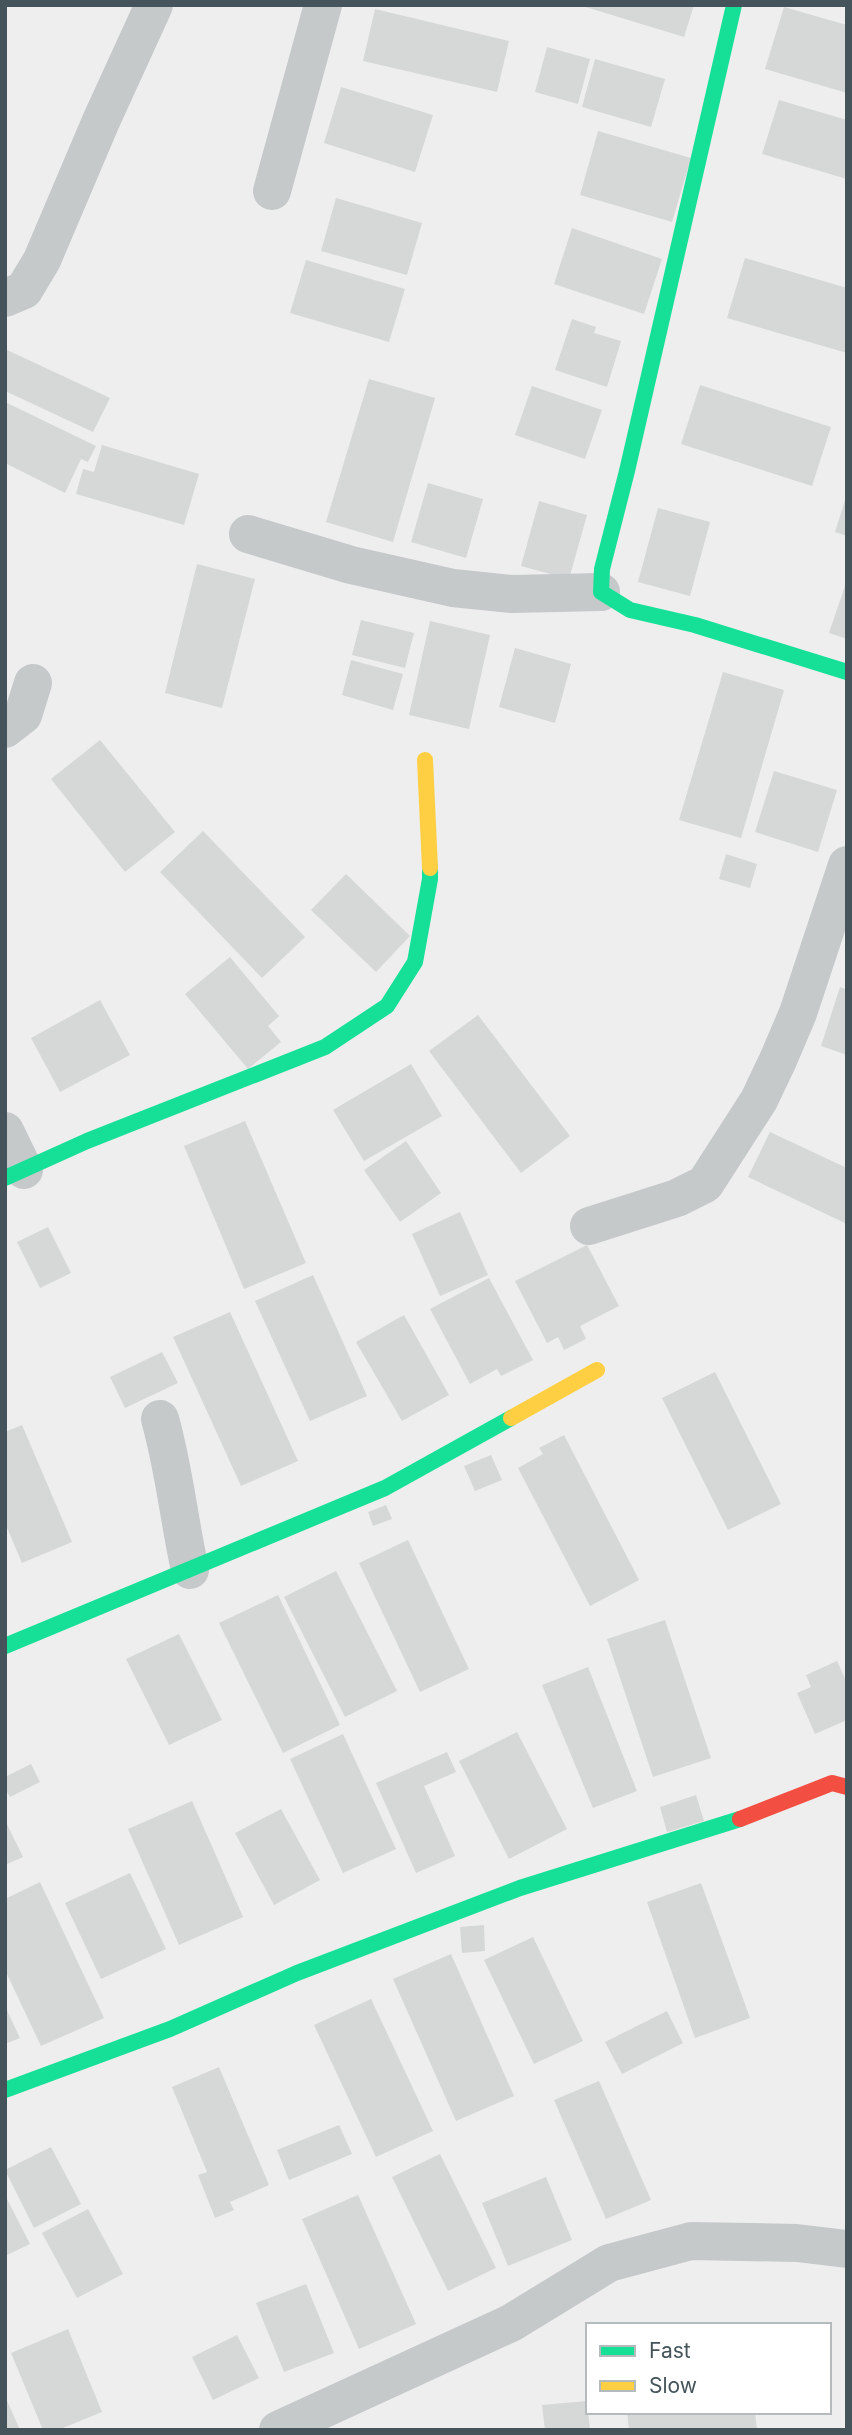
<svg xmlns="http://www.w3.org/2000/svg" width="852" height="2435" font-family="Inter,sans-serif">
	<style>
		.building { fill: #d6d7d7 }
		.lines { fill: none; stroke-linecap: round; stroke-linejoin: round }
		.street { stroke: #c5c9ca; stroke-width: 38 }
		.fast { stroke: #16e098; stroke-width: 16 }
		.slow { stroke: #ffcf43; stroke-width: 16 }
		.jam { stroke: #f24e42; stroke-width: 16 }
	</style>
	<rect width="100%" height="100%" fill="#efeeee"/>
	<g class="building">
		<path d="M579,5H694L684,37Z"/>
		<path d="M784,7L847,25V93L765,69Z"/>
		<path d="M375,9L509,41L497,92L363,61Z"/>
		<path d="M547,47L590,59L578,104L535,92Z"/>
		<path d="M595,59L665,79L651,127L582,107Z"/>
		<path d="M341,87L433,115L415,172L324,143Z"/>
		<path d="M779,100L847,120V179L762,154Z"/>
		<path d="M598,131L691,158L672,222L580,195Z"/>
		<path d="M336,198L422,223L407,275L321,251Z"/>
		<path d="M572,228L662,259L644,314L554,284Z"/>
		<path d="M745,258L847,288V353L727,318Z"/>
		<path d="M306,260L405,289L389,342L290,313Z"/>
		<path d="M572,319L596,327L594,333L621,341L607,387L555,370Z"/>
		<path d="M5,349L110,398L93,432L5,391Z"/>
		<path d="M369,379L435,398L393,542L326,522Z"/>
		<path d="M700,385L831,427L812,486L681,444Z"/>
		<path d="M532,386L602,410L585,459L515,435Z"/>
		<path d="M5,402L96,446L88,462L81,459L65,493L5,463Z"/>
		<path d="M102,445L199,474L184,525L76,494L83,469L94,472Z"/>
		<path d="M428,483L483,499L466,558L411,542Z"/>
		<path d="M846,497H847V536L835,532Z"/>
		<path d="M539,501L587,515L569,579L521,566Z"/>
		<path d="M658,508L710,522L690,596L638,582Z"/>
		<path d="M197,564L255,579L222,708L165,693Z"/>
		<path d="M847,580V639L829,633Z"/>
		<path d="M361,620L414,633L405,668L352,655Z"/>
		<path d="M430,621L490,635L469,729L409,715Z"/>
		<path d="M515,648L571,664L555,723L499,707Z"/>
		<path d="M351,660L403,674L393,710L342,695Z"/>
		<path d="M723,672L784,690L741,838L679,820Z"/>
		<path d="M100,740L175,832L125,872L51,779Z"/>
		<path d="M774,771L837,790L818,852L755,832Z"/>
		<path d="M203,831L305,937L262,978L160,872Z"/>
		<path d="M726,854L757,864L750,888L719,879Z"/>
		<path d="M346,874L410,936L376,972L311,910Z"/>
		<path d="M230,957L279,1016L268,1026L281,1042L248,1069L185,994Z"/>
		<path d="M840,987L847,990V1055L821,1046Z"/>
		<path d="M100,1000L130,1055L60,1092L31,1038Z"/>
		<path d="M478,1015L570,1136L521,1173L429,1051Z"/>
		<path d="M411,1064L442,1116L364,1161L333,1110Z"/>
		<path d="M245,1121L306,1263L244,1289L184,1146Z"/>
		<path d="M770,1132L847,1168V1224L748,1177Z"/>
		<path d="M406,1141L441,1193L400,1222L364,1170Z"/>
		<path d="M460,1212L488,1275L440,1296L412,1234Z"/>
		<path d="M48,1227L71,1273L40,1288L17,1242Z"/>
		<path d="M587,1245L619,1306L580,1326L586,1339L564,1350L558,1337L547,1343L515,1281Z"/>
		<path d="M313,1275L367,1396L310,1421L255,1301Z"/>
		<path d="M489,1278L533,1360L501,1376L497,1369L470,1384L430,1309Z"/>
		<path d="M230,1312L298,1461L241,1486L173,1337Z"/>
		<path d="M404,1315L449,1395L402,1421L356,1342Z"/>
		<path d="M162,1352L178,1383L125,1408L110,1377Z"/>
		<path d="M715,1372L781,1504L728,1530L662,1398Z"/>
		<path d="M22,1425L72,1542L22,1563L5,1523V1432Z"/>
		<path d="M564,1435L639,1580L590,1606L518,1468L543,1454L539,1448Z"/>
		<path d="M491,1455L502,1480L475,1491L464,1466Z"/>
		<path d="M386,1505L392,1519L373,1526L368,1512Z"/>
		<path d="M408,1540L469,1669L420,1692L359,1563Z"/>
		<path d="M336,1571L397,1691L345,1717L284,1597Z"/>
		<path d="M278,1595L340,1725L283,1753L219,1623Z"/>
		<path d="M665,1620L711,1758L653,1777L607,1639Z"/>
		<path d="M179,1634L222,1720L169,1745L126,1659Z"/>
		<path d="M837,1661L847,1683V1720L815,1734L797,1693L811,1687L806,1675Z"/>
		<path d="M588,1667L637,1791L593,1808L542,1685Z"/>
		<path d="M517,1732L567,1829L509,1859L459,1761Z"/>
		<path d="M343,1734L396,1849L343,1873L290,1759Z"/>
		<path d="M447,1752L456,1772L424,1786L455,1856L416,1873L376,1783Z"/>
		<path d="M31,1764L40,1782L10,1797L5,1788V1777Z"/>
		<path d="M696,1795L704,1821L667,1832L660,1807Z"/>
		<path d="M192,1801L243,1917L179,1945L128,1829Z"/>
		<path d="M281,1809L320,1880L274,1905L235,1833Z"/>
		<path d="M5,1820L23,1857L5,1865Z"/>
		<path d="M130,1873L166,1949L101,1979L65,1903Z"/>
		<path d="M40,1882L104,2018L41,2046L5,1970V1899Z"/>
		<path d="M701,1883L750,2018L695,2038L647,1902Z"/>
		<path d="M484,1925L485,1951L462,1953L460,1927Z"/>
		<path d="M533,1937L583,2041L534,2064L484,1960Z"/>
		<path d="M451,1954L514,2096L456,2121L393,1979Z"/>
		<path d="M371,1999L433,2131L376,2157L314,2025Z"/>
		<path d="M5,2006L20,2038L5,2044Z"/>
		<path d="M667,2011L683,2043L622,2074L605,2042Z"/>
		<path d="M219,2067L269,2185L230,2202L234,2210L215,2218L198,2175L207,2172L172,2087Z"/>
		<path d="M599,2081L651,2200L606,2219L554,2100Z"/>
		<path d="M339,2125L352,2154L289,2180L277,2150Z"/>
		<path d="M51,2147L81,2204L34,2228L5,2170Z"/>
		<path d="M440,2154L496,2268L448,2291L392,2177Z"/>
		<path d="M546,2177L572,2240L508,2266L482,2203Z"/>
		<path d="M5,2195L30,2244L5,2256Z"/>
		<path d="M358,2195L416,2324L359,2349L302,2219Z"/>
		<path d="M88,2209L123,2274L77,2298L42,2233Z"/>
		<path d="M306,2284L334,2353L284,2372L256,2303Z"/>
		<path d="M68,2329L102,2412L58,2430H43L11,2353Z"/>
		<path d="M237,2335L259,2378L213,2400L192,2357Z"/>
		<path d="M5,2396L20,2430H5Z"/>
		<path d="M587,2401L590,2430H545L542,2405Z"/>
		<path d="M627,2412H755L757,2430H629Z"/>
	</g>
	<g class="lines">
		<g class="street">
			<path d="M272,191L323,5"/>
			<path d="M5,298L24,290L42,260L101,121L154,5"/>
			<path d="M248,534L351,565L453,588L512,594L601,592"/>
			<path d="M5,729L23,715L33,683"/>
			<path d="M5,1131L24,1170"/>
			<path d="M589,1226L677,1198L705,1184L759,1100L778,1060L798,1013L847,865"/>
			<path d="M160,1419C174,1468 179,1520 190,1570"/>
			<path d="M278,2430L511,2323L609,2263L691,2241L797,2243L847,2249"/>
		</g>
		<g class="fast">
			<path d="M734,5L627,471L602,569L601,592L630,610L695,625L847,672"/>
			<path d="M5,1178L87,1141L325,1047L387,1006L415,962L430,879V868"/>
			<path d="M5,1646L385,1488L511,1418"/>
			<path d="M5,2090L170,2029L297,1973L520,1888L740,1819"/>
		</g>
		<g class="slow">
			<path d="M425,760L430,868"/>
			<path d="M511,1418L597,1370"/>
		</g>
		<path class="jam" d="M740,1819L832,1783L847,1787"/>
	</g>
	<rect width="852" height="2435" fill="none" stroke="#45545a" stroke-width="14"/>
	<rect x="586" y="2323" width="245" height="91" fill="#ffffff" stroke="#b5bbbd" stroke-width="2"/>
	<rect x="600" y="2346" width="35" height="10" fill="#16e098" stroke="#b5bbbd" stroke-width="2"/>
	<text x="649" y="2358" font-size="21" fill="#45545a">Fast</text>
	<rect x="600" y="2381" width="35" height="10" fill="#ffcf43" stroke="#b5bbbd" stroke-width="2"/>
	<text x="649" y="2393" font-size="21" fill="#45545a">Slow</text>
</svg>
